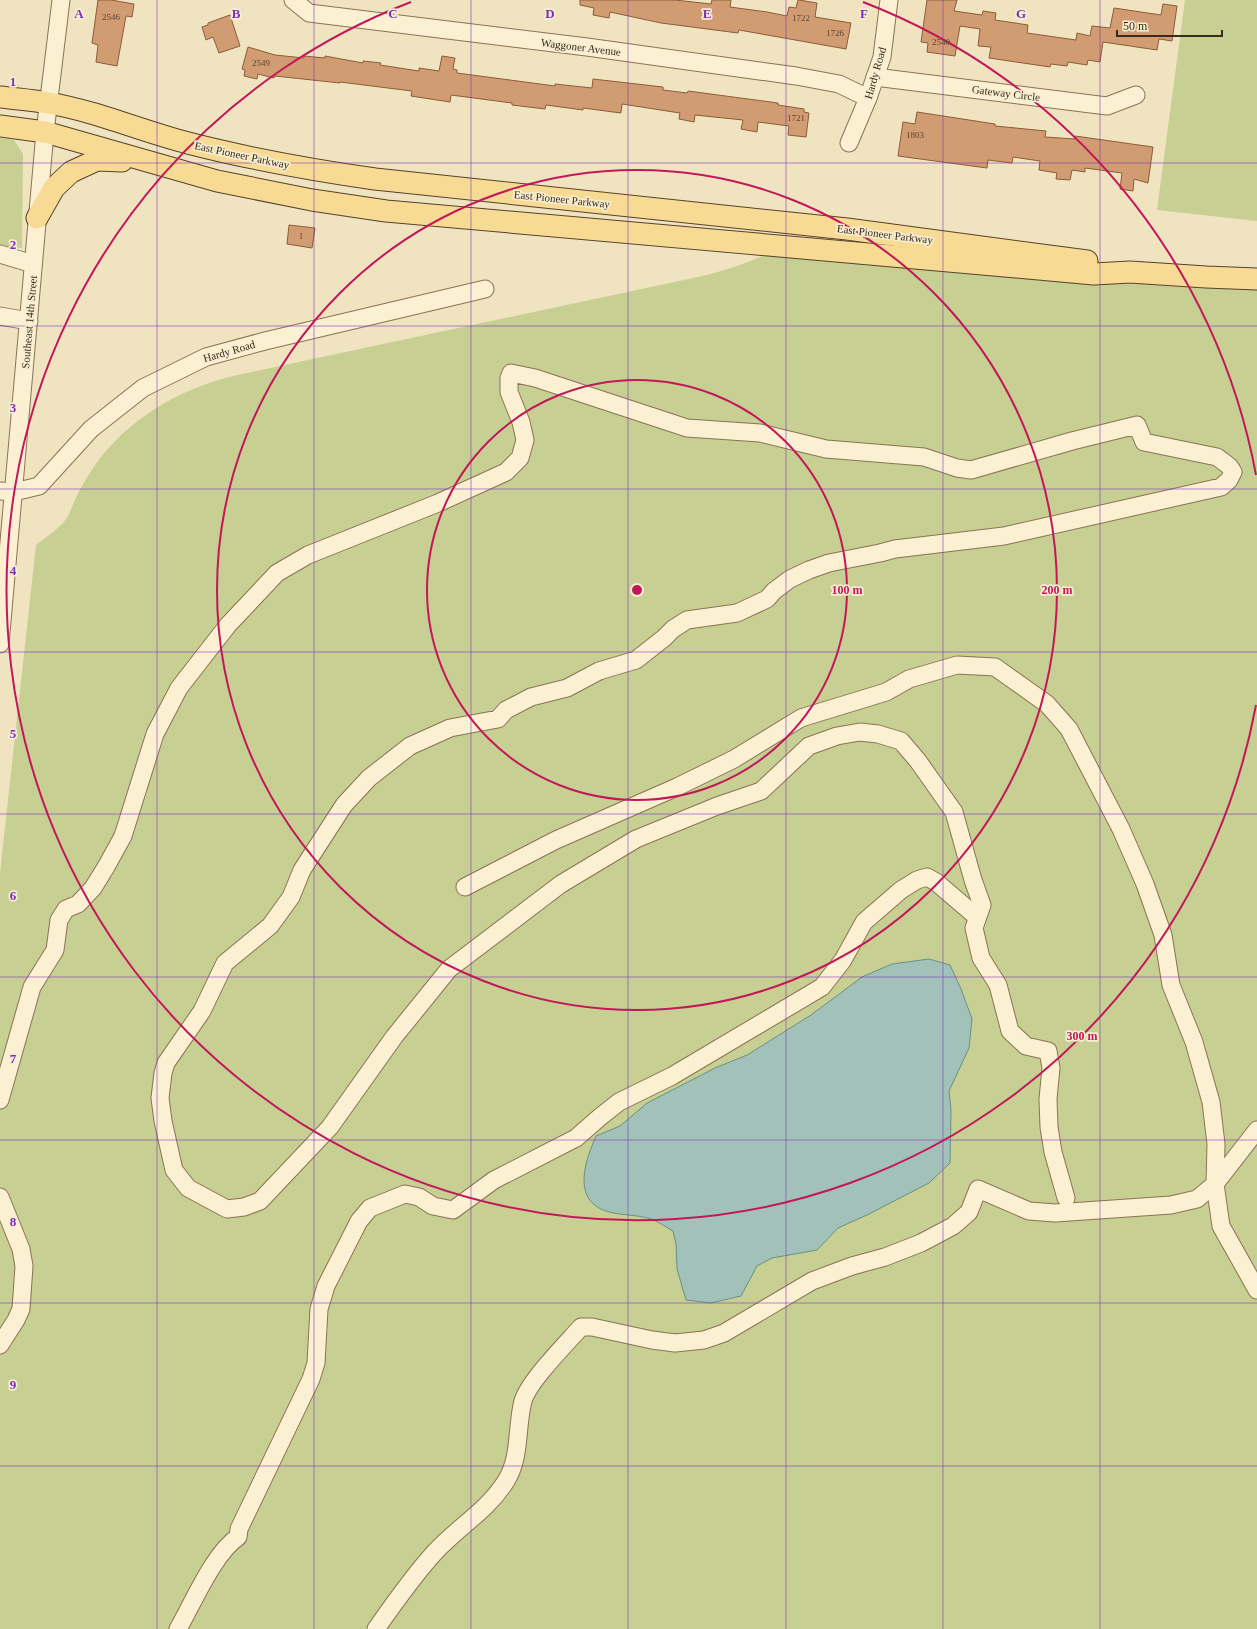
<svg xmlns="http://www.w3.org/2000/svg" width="1257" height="1629" font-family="'Times New Roman',serif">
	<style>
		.green { fill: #c7cf92 }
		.water { fill: #a2c2b9; stroke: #699087 }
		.building { fill: #d19c72; stroke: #8b5c3a }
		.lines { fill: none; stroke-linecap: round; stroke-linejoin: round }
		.minor-casing { stroke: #8a7356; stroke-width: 19 }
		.major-casing { stroke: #57412b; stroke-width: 23 }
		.minor { stroke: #fbf0d2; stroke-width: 17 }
		.major { stroke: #f7da94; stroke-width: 21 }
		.grid { fill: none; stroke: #7b2cbf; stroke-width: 1; stroke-opacity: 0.55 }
		.ring { fill: none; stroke: #c2185b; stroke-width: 2 }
		.labels { text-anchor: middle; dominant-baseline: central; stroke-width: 3.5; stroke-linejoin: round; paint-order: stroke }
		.number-label { font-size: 9px; fill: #5f4632 }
		.street-label { font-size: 11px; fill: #392a1c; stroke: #f7edcf }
		.grid-label { font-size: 13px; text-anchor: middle; font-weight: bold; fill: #7b2cbf; stroke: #f7edcf; stroke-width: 3.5; stroke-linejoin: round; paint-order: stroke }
		.centre { fill: #c2185b; stroke: #f7edcf; stroke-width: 2 }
		.ring-label { font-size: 12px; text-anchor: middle; font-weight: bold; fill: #c2185b; stroke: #f7edcf; stroke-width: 3.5; stroke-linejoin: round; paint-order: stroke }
	</style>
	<rect width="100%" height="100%" fill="#f0e3bf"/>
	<g class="green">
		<path d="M1185,0H1257V221L1157,210Z"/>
		<path d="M0,138L14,140L23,154L22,248L0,246Z"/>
		<path d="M803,237L1257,281V1629H0V873L36,545C44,539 61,527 66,519C70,514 72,506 75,500C80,489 86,478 93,468C126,420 177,390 233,376L707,275C742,266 772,253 803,237Z"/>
	</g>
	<path class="water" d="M929,959L950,965L961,989L972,1019L969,1048L949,1091L951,1111L950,1163L929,1183L867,1215L838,1228L817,1250L772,1258L757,1266L741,1296L711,1303L686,1300L677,1269L676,1244L673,1231C666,1227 659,1222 651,1219C636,1214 618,1216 603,1210C572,1197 586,1159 596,1136L620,1126L647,1103L715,1068L747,1055L811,1015L862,977L892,964Z"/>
	<g class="building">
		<path d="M98,0H111L134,4L132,17L126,16L117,66L96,62L98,45L92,43Z"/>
		<path d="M580,0H675L711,4L712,0H731L730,7L767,12L787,16L789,7L796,8L798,0H799L817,3L815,17L851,23L846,49L739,30L738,33L661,23L610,12L609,18L593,15L594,8L580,5Z"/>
		<path d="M927,0H957L954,11L982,15L983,11L996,13L995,20L1028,25L1027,33L1076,40L1077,33L1090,36L1092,26L1110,28L1114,8L1161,15L1163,4L1177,6L1172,41L1159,39L1157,50L1103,42L1100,62L1088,60L1087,65L1068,62L1067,66L1051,64L1050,67L989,58L991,47L978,46L980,29L960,26L955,56L927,52L928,43L921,42Z"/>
		<path d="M230,15L240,46L219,53L213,37L206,40L202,27L208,25V23Z"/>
		<path d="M248,47L275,55L304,58V56L325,58V56L363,63V61L381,63L380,65L419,71V68L439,71L442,56L455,58L453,69L457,70V73L555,86V84L592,88L593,79L663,87V90L687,93L688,91L778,103V105L804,109V112L809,113L806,137L788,135L789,126L758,122L757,132L741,129L743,120L695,115L694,122L679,119L680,113L622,104L621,113L583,108V110L546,105L545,109L512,105V103L451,95L450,102L411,96L412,91L340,82V83L275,76L274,78L258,74L257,79L244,76L245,70L242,69Z"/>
		<path d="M917,112L995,124V126L1046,131L1045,137L1075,139V136L1153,147L1148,183L1134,179L1133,191L1120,189L1122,173L1085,168V172L1072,170L1070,180L1056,179L1057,173L1039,170L1040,161L1013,157L1012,163L988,160L987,168L898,156L903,122L915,124Z"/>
		<path d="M289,225L315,228L312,248L287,244Z"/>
	</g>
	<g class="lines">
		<defs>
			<g id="minor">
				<path d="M293,0L309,13L587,47L796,76L839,84L868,98"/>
				<path d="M875,77L1107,106L1136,95"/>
				<path d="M849,143L868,98L882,57L889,0"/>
				<path d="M0,254L33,264"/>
				<path d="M0,316L29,321"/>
				<path d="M0,491L14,492L39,486L91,429L143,388L206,357L265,341L485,289"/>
				<path d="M0,644L45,132L61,0"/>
				<path d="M465,887L556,840L677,787L734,759L801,718L886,692L909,679L957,665L995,667L1047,704L1069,729L1121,829L1145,884L1163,935L1171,985L1194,1042L1211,1102L1216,1144L1215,1184L1221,1226L1257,1290"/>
				<path d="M0,1100L32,987L55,950L59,920L66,909L78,904L93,888L106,867L123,836L155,734L179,688L228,625L277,573L308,555L438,503L506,472L520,458L525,440L521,422L509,392V378L511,373L535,378L687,428L760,433L826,449L924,457L957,468L971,470L1072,441L1137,425L1144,442L1217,457L1229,466L1233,472L1229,480L1221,487L1004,536L895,549L880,553L829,563L809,570L790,579L774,591L767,599L737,613L687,620L673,629L664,638L636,660L599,671L567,688L531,697L506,710L498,719L450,728L410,746L369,778L344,805L302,870L291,897L270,926L225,963L202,1011L166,1063L163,1073L160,1098L163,1121L174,1170L188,1188L227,1209L244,1207L260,1201L330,1127L394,1037L449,969L561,884L636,839L717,806L761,791L809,746L837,736L860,732L878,734L901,741L918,761L954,812L973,880L982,905L974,928L981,958L998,985L1010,1031L1026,1046L1048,1051L1051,1068L1048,1099L1049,1127L1053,1152L1066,1198"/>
				<path d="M0,1197L21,1249L24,1266L21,1309L16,1320L0,1345"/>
				<path d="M178,1629C193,1603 214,1553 238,1537L239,1529L311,1379L316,1363L319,1309L326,1286L359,1221L370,1208L405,1194L419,1197L433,1206L453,1210L494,1180L576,1138L600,1117L619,1102L672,1076L822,987L843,960L864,922L901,890L917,880L927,877L936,882L977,917"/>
				<path d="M376,1629C395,1602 413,1576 435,1552C458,1527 488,1510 506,1481C521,1457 516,1428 523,1401C529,1381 565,1345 581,1327H592L652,1340L675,1343L704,1340L724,1333L812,1281L852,1266L885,1257L921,1243L953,1226L969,1212L978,1189L1029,1211L1055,1213L1171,1205L1197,1199L1215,1184L1257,1130"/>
			</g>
			<g id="major">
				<path d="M0,97C16,99 32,100 48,103C96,111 141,131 188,143C250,159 312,170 375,179L847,229L1087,261"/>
				<path d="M0,126L45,132L217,181L312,200L386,211L1094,274L1130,272L1206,277L1257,279"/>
				<path d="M37,218L54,188L71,172L97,160L122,161"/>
			</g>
		</defs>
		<use href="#minor" class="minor-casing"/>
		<use href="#major" class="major-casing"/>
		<use href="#minor" class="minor"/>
		<use href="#major" class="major"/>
	</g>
	<path class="grid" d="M157,0V1629M314,0V1629M471,0V1629M628,0V1629M786,0V1629M943,0V1629M1100,0V1629M0,163H1257M0,326H1257M0,489H1257M0,652H1257M0,814H1257M0,977H1257M0,1140H1257M0,1303H1257M0,1466H1257"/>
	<g class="ring">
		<circle cx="637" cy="590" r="210"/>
		<circle cx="637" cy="590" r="420"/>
		<path d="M1256 705A630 630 0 1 1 411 2M863 2A630 630 0 0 1 1256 475"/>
	</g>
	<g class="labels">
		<g class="number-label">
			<text x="111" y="17">2546</text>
			<text x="801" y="18">1722</text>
			<text x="835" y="33">1726</text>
			<text x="941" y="42">2540</text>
			<text x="261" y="63">2549</text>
			<text x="796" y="118">1721</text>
			<text x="915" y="135">1803</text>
			<text x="301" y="236">1</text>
		</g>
		<g class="street-label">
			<text transform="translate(581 47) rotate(7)">Waggoner Avenue</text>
			<text transform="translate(875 73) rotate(-74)">Hardy Road</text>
			<text transform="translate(1006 93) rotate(7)">Gateway Circle</text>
			<text transform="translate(242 155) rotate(12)">East Pioneer Parkway</text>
			<text transform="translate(562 199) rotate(6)">East Pioneer Parkway</text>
			<text transform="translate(885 234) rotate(7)">East Pioneer Parkway</text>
			<text transform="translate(29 322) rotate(-85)">Southeast 14th Street</text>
			<text transform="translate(229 351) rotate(-16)">Hardy Road</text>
		</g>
	</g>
	<g class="grid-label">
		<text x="79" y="18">A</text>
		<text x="236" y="18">B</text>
		<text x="393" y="18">C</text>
		<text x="550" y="18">D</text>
		<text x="707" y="18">E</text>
		<text x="864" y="18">F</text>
		<text x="1021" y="18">G</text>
		<text x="13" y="86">1</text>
		<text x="13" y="249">2</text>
		<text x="13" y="412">3</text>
		<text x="13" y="575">4</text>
		<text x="13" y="738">5</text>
		<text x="13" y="900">6</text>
		<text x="13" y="1063">7</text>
		<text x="13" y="1226">8</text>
		<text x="13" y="1389">9</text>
	</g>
	<circle cx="637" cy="590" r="6" class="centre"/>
	<g class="ring-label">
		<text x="847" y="594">100 m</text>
		<text x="1057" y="594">200 m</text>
		<text x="1082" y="1040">300 m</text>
	</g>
	<path d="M1117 30v6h105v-6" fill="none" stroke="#392a1c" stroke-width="2"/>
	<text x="1123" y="30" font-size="12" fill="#392a1c" stroke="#f7edcf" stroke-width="3" paint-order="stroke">50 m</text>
</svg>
